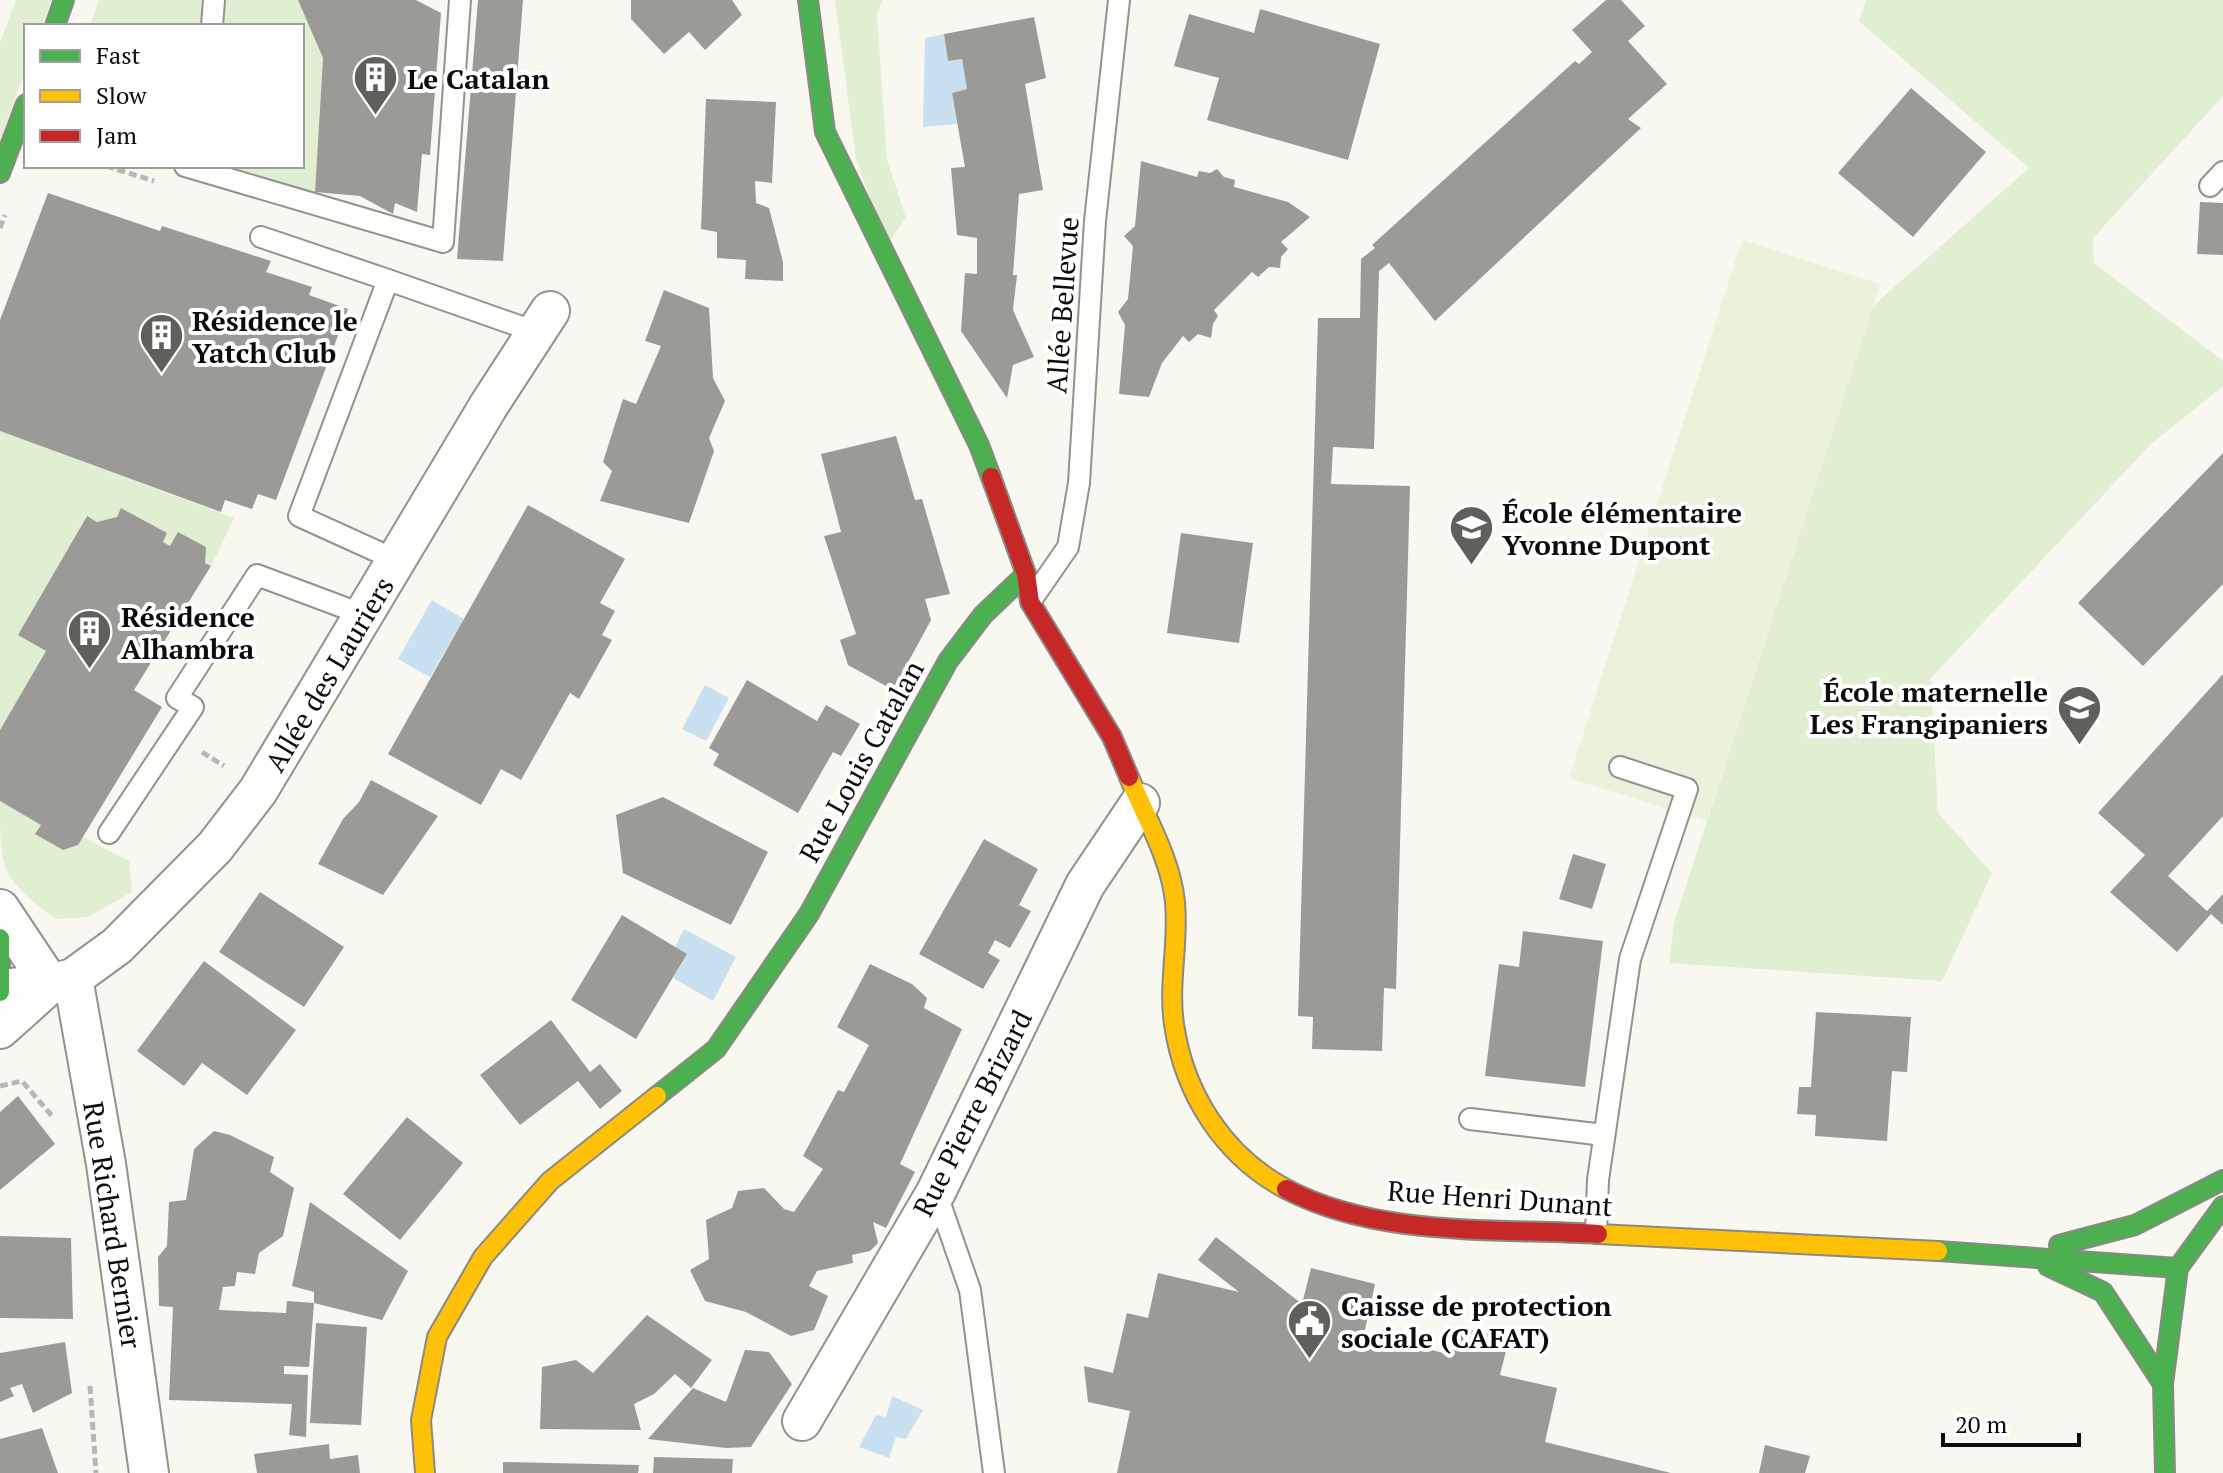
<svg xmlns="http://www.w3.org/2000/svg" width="2223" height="1473" font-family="'PT Serif',serif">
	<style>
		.green { fill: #e0eed1 }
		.pitch { fill: #eaf2db }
		.water { fill: #c9e0f1 }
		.building { fill: #9c9a96 }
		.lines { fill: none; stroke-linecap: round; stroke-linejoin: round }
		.lane-casing { stroke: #93928f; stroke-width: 24 }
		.street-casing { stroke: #93928f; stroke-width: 42 }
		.fast-casing { stroke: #898985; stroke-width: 22 }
		.slow-casing { stroke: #898985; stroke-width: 22 }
		.jam-casing { stroke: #898985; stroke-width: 22 }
		.path { stroke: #b7b7b5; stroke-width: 5; stroke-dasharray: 8 4; stroke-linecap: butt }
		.lane { stroke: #fefefd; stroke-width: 20 }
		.street { stroke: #fefefd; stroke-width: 38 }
		.fast { stroke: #4caf50; stroke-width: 18 }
		.slow { stroke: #ffc107; stroke-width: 18 }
		.jam { stroke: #c62828; stroke-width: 18 }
		.labels { text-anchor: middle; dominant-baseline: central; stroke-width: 8; stroke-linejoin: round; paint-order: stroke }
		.poi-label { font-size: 28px; font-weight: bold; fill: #0c0c0c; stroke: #fff; text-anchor: start }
		.street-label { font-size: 28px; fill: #0c0c0c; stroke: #fff }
	</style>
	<rect width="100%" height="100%" fill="#f9f8f0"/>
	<g class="green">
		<path d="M16,0H52L42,26H26V69L0,140V43Z"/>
		<path d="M99,0H298L323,58L315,192L228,166H302V26H90Z"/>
		<path d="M835,0H883L877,14L887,160L906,218L887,244L856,159Z"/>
		<path d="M1866,0H2223V96L2093,238L2094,263L2223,361V386L2152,443L1931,678L1938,813L1992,873L1942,981L1669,963L1674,923L1873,306L2029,168L1859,21Z"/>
		<path d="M0,431L234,518L211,566L163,542L167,533L122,508L117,517L98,522L86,516L19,635L46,651L0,730Z"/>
		<path d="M0,801L41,825L36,834L62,850L78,845L83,837L129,861L132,892L88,917L56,919C0,877 0,871 0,801Z"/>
	</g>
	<path class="pitch" d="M1742,240L1880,284L1706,821L1569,778Z"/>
	<g class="water">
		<path d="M944,34L948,61L962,59L967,89L952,93L957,124L923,127L925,38Z"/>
		<path d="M432,600L464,619L430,677L398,659Z"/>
		<path d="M705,685L729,698L706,741L682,729Z"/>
		<path d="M684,929L736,957L713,1001L673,978L687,954L675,947Z"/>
		<path d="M892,1396L923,1410L906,1439L896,1437L889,1458L859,1447L876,1415L886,1417Z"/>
	</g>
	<g class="building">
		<path d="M298,0H416L441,13L430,155L422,154L417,212L395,203L393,214L360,196L315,192L323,58Z"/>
		<path d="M478,0H523L503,261L457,259Z"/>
		<path d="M631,0H732L742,15L705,50L689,32L664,54L631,19Z"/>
		<path d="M1606,0H1621L1645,26L1628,41L1667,84L1628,119L1641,128L1435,321L1389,263L1379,271L1374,449L1333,447L1331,484L1410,486L1396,989L1384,988L1382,1051L1312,1049L1313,1017L1298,1016L1318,318H1360L1361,259L1375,248L1372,245L1575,61L1579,64L1592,52L1572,30Z"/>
		<path d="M1260,9L1380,44L1348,160L1207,120L1219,78L1174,66L1189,14L1254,33Z"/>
		<path d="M1034,17L1046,78L1025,84L1043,190L1019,194L1013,275H1017L1013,310L1034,357L1013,365L1007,398L961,331L965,273L977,274V238L957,235L951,168L965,167L952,93L967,89L962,59L948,61L944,34Z"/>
		<path d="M1911,88L1986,152L1913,237L1838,173Z"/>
		<path d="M706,99L776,102L772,183L755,181L756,203L769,208L783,262V281L745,279L746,260L717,258V232L701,229Z"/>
		<path d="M1141,161L1197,177L1199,171L1210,173L1217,169L1224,177L1235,180L1234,187L1288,202L1310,217L1281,242L1288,249L1281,257L1280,268L1269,267L1258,277L1252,272L1214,310L1218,316L1213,324L1211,338L1198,334L1189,342L1183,336L1162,363L1149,397L1119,394L1125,325L1118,312L1128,299L1133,246L1124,236L1135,226Z"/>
		<path d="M48,193L160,231L162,226L271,261L266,272L312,287L309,295L348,309L276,500L258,494L252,509L225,500L221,512L0,431V320Z"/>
		<path d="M2200,202L2223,203V255L2197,254Z"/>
		<path d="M664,290L709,308L713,378L725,401L709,438L714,451L689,523L600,501L612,471L603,462L623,399L636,404L661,346L645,341Z"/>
		<path d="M896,436L915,500L922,499L950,594L925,599L931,620L893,690L848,665L840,640L856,634L824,536L841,532L821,454Z"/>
		<path d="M2223,453V584L2143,666L2078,603Z"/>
		<path d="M528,505L625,559L600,603L615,611L602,635L612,640L579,699L570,693L521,780L501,769L481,805L388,754Z"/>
		<path d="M121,508L167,533L163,542L170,546L178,532L206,547L205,563L211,566L134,690L162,707L78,845L63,850L35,834L41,825L0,801V730L46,651L18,635L87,516L97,522L117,517Z"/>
		<path d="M1181,533L1253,543L1239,643L1167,633Z"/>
		<path d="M2223,674V816L2168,876L2207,911L2223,894V925L2211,914L2177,952L2110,892L2145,855L2098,813Z"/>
		<path d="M747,680L817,721L826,705L860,724L841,756L833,752L798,813L713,765L719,754L709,748Z"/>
		<path d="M371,780L438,816L383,895L318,864L343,819L359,802Z"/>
		<path d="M663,797L768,852L731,925L623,873L616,815Z"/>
		<path d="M984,839L1038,869L1019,905L1031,911L1010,948L995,940L988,953L1000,960L983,989L919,954Z"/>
		<path d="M1573,854L1606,864L1592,909L1559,899Z"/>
		<path d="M260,892L344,947L304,1007L219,952Z"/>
		<path d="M622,915L687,954L636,1039L571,1000Z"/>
		<path d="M1523,931L1603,941L1585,1087L1485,1076L1499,964L1519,967Z"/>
		<path d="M204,961L296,1030L247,1095L202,1063L184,1086L137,1051Z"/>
		<path d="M870,964L912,984L927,998L924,1008L962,1029L900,1164L915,1172L886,1228L873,1222L878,1243L870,1251L852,1255L853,1263L817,1271L809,1286L828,1296L814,1330L791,1336L746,1312L705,1301L690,1270L709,1259L706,1220L732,1208L738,1191L764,1188L784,1209L794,1212L823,1169L803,1156L838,1090L844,1092L869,1045L837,1027Z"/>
		<path d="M1816,1012L1911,1017L1907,1072L1892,1071L1887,1141L1815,1136L1816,1115L1797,1114L1799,1087H1811Z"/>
		<path d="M551,1020L590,1072L600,1064L622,1091L600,1109L578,1081L520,1125L480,1075Z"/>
		<path d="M18,1096L55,1144L0,1190V1112Z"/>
		<path d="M407,1117L463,1163L400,1240L343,1194Z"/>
		<path d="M214,1131L230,1135L274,1157L270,1172L294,1188L283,1236L259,1253L255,1274L237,1272L235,1286L223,1287L219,1310L286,1313L287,1301L314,1303L309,1367L284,1366V1374L308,1375L306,1437L289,1435L292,1404L169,1400L173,1307L159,1306L158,1257L167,1246L169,1202L186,1200L194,1149Z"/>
		<path d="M310,1202L408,1271L382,1320L314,1303V1292L292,1286Z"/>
		<path d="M0,1236L71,1238L73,1319L0,1318Z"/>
		<path d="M1216,1237L1302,1304L1311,1268L1375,1284L1364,1334L1448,1354L1455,1326L1509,1339L1500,1375L1557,1388L1545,1442L1671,1473H1117L1130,1411L1088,1402L1084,1366L1113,1373L1127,1313L1148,1318L1158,1273L1239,1292L1198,1260Z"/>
		<path d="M647,1315L712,1360L691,1388L675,1374L654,1394L634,1404L641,1430L540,1429L542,1367L576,1360L593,1373Z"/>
		<path d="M316,1323L367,1327L361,1425L310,1423Z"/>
		<path d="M65,1342L72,1393L33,1413L22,1384L10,1388L14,1396L0,1402V1353Z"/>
		<path d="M745,1350L769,1352L792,1384L751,1447L726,1448L648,1439L693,1388L726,1402Z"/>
		<path d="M42,1428L58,1473H0V1439Z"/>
		<path d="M329,1444L330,1459L358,1455L360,1473H257L254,1454Z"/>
		<path d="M1765,1445L1810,1456L1805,1473H1759Z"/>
		<path d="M654,1457L733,1459L732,1473H653Z"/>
		<path d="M503,1462L639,1465L638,1473H503Z"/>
	</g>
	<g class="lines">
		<defs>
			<g id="lane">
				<path d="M212,26L214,0"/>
				<path d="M185,166L443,242L460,0"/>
				<path d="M2210,186L2223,172"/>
				<path d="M261,237L388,280"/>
				<path d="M396,560L299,516L388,280L536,332"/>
				<path d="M1032,599L1068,547L1079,483L1095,221L1119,0"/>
				<path d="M109,833L193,707L177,698L257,575L364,615"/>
				<path d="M1470,1119L1604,1135"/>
				<path d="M936,1192L970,1290L994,1473"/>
				<path d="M1596,1233L1598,1180L1630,959L1687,789L1620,767"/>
			</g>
			<g id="street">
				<path d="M0,909L50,984"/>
				<path d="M73,978L106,1164L149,1473"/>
				<path d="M0,989L50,984L73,978L117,946L215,847L258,791L489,405L550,311"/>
				<path d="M0,1029L50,984"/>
				<path d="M802,1421L936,1192L1085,885L1140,803"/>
			</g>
			<g id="fast">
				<path d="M808,0L825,132L979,445L991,477"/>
				<path d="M55,26L64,0"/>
				<path d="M0,173L26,104"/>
				<path d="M0,938V992"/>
				<path d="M657,1096L716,1049L809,914L948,661L983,615L1026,574"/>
				<path d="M2059,1245L2135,1225L2223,1180"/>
				<path d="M1938,1251L2178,1268"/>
				<path d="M2048,1266L2103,1292L2163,1384"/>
				<path d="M2165,1473L2163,1384L2178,1268L2223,1206"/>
			</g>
			<g id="slow">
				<path d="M1129,777C1145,816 1171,859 1175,902C1179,942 1168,984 1174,1024C1184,1094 1224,1156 1286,1189"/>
				<path d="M1598,1234L1938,1251"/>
				<path d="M425,1473L421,1420L437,1337L483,1257L550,1181L657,1096"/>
			</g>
			<g id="jam">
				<path d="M991,477L1026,574L1030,602L1112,737L1129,777"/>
				<path d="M1286,1189C1379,1238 1496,1228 1598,1234"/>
			</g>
		</defs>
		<use href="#lane" class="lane-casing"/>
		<use href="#street" class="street-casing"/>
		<use href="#fast" class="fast-casing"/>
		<use href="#slow" class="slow-casing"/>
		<use href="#jam" class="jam-casing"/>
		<g class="path">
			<path d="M106,166L154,181"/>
			<path d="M0,228L5,215"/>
			<path d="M202,752L224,766"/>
			<path d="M0,1086L22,1081L52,1116"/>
			<path d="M90,1386L96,1473"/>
		</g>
		<use href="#lane" class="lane"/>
		<use href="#street" class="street"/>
		<use href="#fast" class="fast"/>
		<use href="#slow" class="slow"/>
		<use href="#jam" class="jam"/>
	</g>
	<defs>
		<symbol id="building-pin" viewBox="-11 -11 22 30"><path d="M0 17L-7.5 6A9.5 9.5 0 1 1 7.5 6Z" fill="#5f5f5c" stroke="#fff"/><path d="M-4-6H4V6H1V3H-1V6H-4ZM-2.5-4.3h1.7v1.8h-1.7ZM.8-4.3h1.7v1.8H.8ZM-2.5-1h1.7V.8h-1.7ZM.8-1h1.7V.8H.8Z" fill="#fff"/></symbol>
		<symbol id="school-pin" viewBox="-11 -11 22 30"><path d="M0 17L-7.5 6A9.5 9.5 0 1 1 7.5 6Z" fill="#5f5f5c" stroke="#fff"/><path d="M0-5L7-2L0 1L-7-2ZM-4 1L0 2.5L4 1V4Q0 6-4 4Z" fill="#fff"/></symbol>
		<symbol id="civic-pin" viewBox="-11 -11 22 30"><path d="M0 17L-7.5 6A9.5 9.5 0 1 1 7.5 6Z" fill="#5f5f5c" stroke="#fff"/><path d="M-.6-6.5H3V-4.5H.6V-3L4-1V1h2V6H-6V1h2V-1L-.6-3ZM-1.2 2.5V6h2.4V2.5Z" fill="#fff"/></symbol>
	</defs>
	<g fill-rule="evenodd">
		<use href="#building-pin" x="350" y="52" width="51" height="69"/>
		<use href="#building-pin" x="136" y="310" width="51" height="69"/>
		<use href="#school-pin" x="1446" y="502" width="51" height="69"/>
		<use href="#building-pin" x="64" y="606" width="51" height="69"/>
		<use href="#school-pin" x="2054" y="682" width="51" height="69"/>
		<use href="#civic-pin" x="1284" y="1296" width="51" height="69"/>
	</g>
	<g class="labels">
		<g class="poi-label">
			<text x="407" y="78">Le Catalan</text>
			<text x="192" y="320">Résidence le<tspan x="192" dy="32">Yatch Club</tspan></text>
			<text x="1502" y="512">École élémentaire<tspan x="1502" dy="32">Yvonne Dupont</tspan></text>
			<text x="121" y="616">Résidence<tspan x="121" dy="32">Alhambra</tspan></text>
			<text x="2048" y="691" text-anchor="end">École maternelle<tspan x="2048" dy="32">Les Frangipaniers</tspan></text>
			<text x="1341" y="1305">Caisse de protection<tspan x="1341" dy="32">sociale (CAFAT)</tspan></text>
		</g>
		<g class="street-label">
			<text transform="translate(1062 305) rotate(-86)">Allée Bellevue</text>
			<text transform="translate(329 674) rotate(-59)">Allée des Lauriers</text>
			<text transform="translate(861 761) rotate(-61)">Rue Louis Catalan</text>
			<text transform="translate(972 1113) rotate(-63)">Rue Pierre Brizard</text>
			<text transform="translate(1500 1198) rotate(4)">Rue Henri Dunant</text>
			<text transform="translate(113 1225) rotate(81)">Rue Richard Bernier</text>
		</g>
	</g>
	<rect x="24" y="24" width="280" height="144" fill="#ffffff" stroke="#9e9e9e" stroke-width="2"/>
	<rect x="40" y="50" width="40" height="12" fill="#4caf50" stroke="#9e9e9e" stroke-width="2"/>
	<text x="96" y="64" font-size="24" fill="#0c0c0c">Fast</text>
	<rect x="40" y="90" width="40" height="12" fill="#ffc107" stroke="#9e9e9e" stroke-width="2"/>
	<text x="96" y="104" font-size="24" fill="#0c0c0c">Slow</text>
	<rect x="40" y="130" width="40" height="12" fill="#c62828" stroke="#9e9e9e" stroke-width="2"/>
	<text x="96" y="144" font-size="24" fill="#0c0c0c">Jam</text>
	<path d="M1943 1433v12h136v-12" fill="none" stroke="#0c0c0c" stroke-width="4"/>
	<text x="1955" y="1433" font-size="24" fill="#0c0c0c" stroke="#ffffff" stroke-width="6" paint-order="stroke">20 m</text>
</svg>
